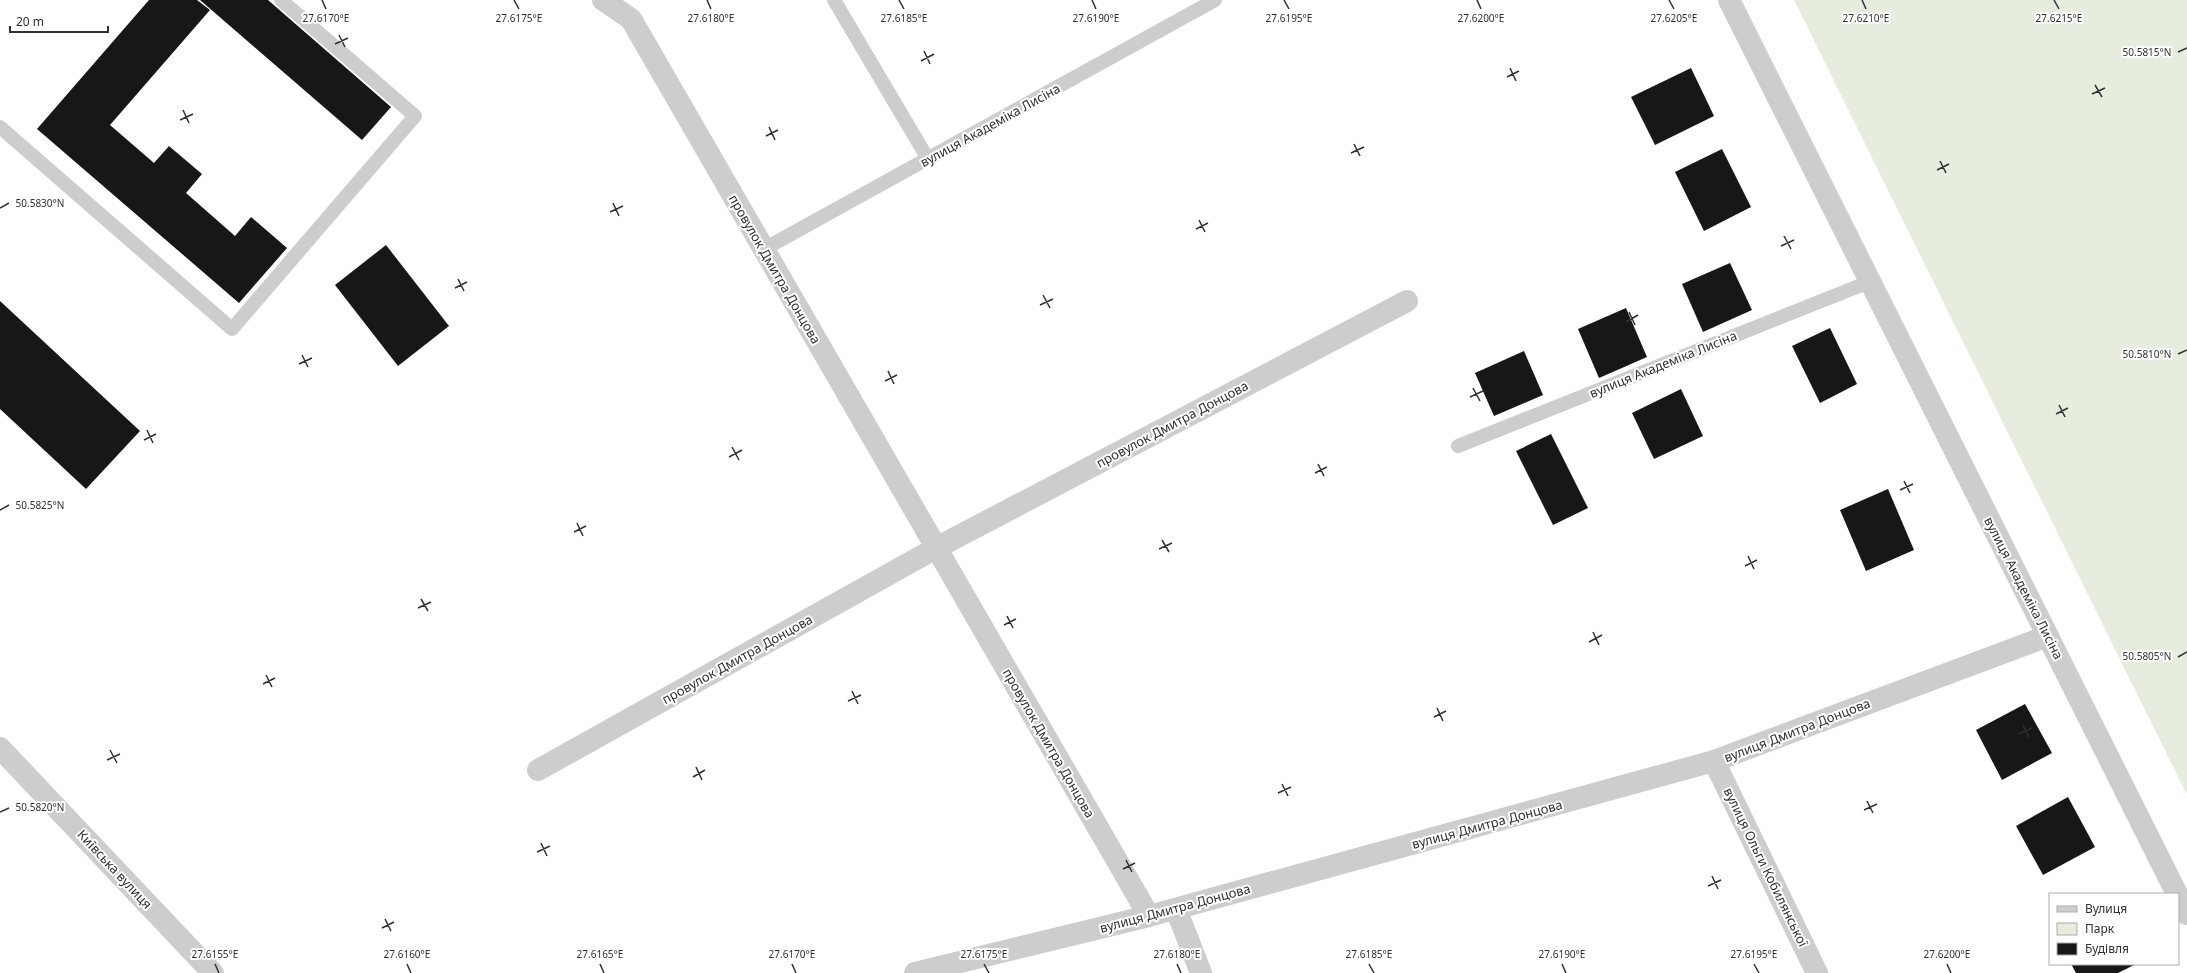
<svg xmlns="http://www.w3.org/2000/svg" width="2187" height="973" font-family="'Noto Sans',sans-serif">
	<style>
		.green { fill: #e6edde }
		.building { fill: #171717 }
		.lines { fill: none; stroke-linecap: round; stroke-linejoin: round }
		.lane { stroke: #cdcdcd; stroke-width: 14 }
		.street { stroke: #cdcdcd; stroke-width: 22 }
		.ticks { fill: none; stroke: #303030; stroke-width: 1.5 }
		.labels { text-anchor: middle; dominant-baseline: central; stroke-width: 4; stroke-linejoin: round; paint-order: stroke }
		.street-label { font-size: 13px; fill: #303030; stroke: #fff }
		.ticks-label { font-size: 10px; text-anchor: middle; fill: #303030; stroke: #fff; stroke-width: 4; stroke-linejoin: round; paint-order: stroke }
	</style>
	<rect width="100%" height="100%" fill="#fff"/>
	<path class="green" d="M1794,0H2187V795Z"/>
	<g class="building">
		<path d="M149,0H197L210,10L110,125L154,163L169,146L202,174L186,193L235,236L251,217L287,248L239,303L37,129Z"/>
		<path d="M200,0H268L391,107L362,140Z"/>
		<path d="M1691,68L1714,116L1655,145L1631,97Z"/>
		<path d="M1722,149L1751,207L1704,231L1675,172Z"/>
		<path d="M386,245L449,326L398,366L335,285Z"/>
		<path d="M1730,263L1752,310L1703,332L1682,284Z"/>
		<path d="M0,301L140,431L86,489L0,409Z"/>
		<path d="M1626,308L1647,357L1599,378L1578,329Z"/>
		<path d="M1830,328L1857,384L1820,403L1792,346Z"/>
		<path d="M1524,351L1543,395L1494,416L1475,373Z"/>
		<path d="M1681,389L1703,436L1654,459L1632,413Z"/>
		<path d="M1551,434L1588,508L1553,525L1516,451Z"/>
		<path d="M1888,489L1914,550L1866,571L1840,510Z"/>
		<path d="M2025,704L2052,753L2002,780L1976,730Z"/>
		<path d="M2068,797L2095,847L2043,875L2016,826Z"/>
		<path d="M2071,964H2136L2118,973H2076Z"/>
	</g>
	<g class="lines">
		<g class="lane">
			<path d="M834,0L928,159"/>
			<path d="M0,127L232,329L415,116L281,0"/>
			<path d="M764,249L1215,0"/>
			<path d="M1458,446L1869,282"/>
		</g>
		<g class="street">
			<path d="M603,0L631,19L1149,916"/>
			<path d="M1729,0L2177,894"/>
			<path d="M0,748L213,973"/>
			<path d="M1714,761L1817,973"/>
			<path d="M538,770L936,548L1407,301"/>
			<path d="M2178,896L2187,914"/>
			<path d="M1176,909L1201,973"/>
			<path d="M915,973L1149,916L1714,761L2048,636"/>
		</g>
	</g>
	<path class="ticks" d="M322,0L326,9M514,0L519,9M707,0L711,9M899,0L904,9M1092,0L1096,9M1284,0L1289,9M1477,0L1481,9M1669,0L1674,9M1862,0L1866,9M2054,0L2059,9M339,35L345,47M335,44L348,38M924,51L930,64M2178,52L2187,48M921,61L934,54M1510,68L1516,81M1507,77L1519,71M2095,85L2102,97M2092,94L2105,88M183,110L189,123M180,120L193,114M769,127L775,140M766,136L778,130M1354,144L1360,156M1351,153L1364,147M1940,161L1946,173M1937,170L1949,164M613,203L619,216M0,208L9,203M610,212L623,206M1199,220L1205,232M1196,229L1208,223M1784,236L1791,249M1781,246L1794,240M458,279L464,291M455,288L467,282M1043,295L1050,308M1040,305L1053,299M1629,312L1635,325M1626,322L1638,315M2178,354L2187,350M302,355L308,367M299,364L312,358M888,371L894,384M885,381L897,375M1473,388L1480,401M1470,397L1483,391M2059,405L2065,417M2056,414L2068,408M147,430L153,443M144,440L156,434M732,447L739,460M729,457L742,450M1318,464L1324,476M1315,473L1327,467M1904,481L1910,493M1900,490L1913,484M0,510L9,505M577,523L583,536M574,532L586,526M1162,540L1169,552M1159,549L1172,543M1748,556L1754,569M1745,566L1757,560M421,599L428,611M418,608L431,602M1007,616L1013,628M1004,625L1016,619M1593,632L1599,645M1589,642L1602,635M2178,657L2187,652M266,675L272,687M263,684L275,678M852,691L858,704M848,701L861,695M1437,708L1443,721M1434,717L1446,711M2023,725L2029,737M2019,734L2032,728M110,750L117,763M107,760L120,754M696,767L702,780M693,777L705,770M1282,784L1288,796M1278,793L1291,787M1867,801L1873,813M1864,810L1877,804M0,812L9,808M541,843L547,856M537,852L550,846M1126,860L1132,872M1123,869L1135,863M1712,876L1718,889M1708,886L1721,880M385,919L391,931M382,928L394,922M215,964L219,973M407,964L411,973M600,964L604,973M792,964L796,973M984,964L989,973M1177,964L1181,973M1369,964L1374,973M1562,964L1566,973M1754,964L1759,973M1947,964L1951,973"/>
	<g class="labels">
		<g class="street-label">
			<text transform="translate(990 125) rotate(-29)">вулиця Академіка Лисіна</text>
			<text transform="translate(775 269) rotate(60)">провулок Дмитра Донцова</text>
			<text transform="translate(1663 364) rotate(-22)">вулиця Академіка Лисіна</text>
			<text transform="translate(1172 424) rotate(-28)">провулок Дмитра Донцова</text>
			<text transform="translate(2024 588) rotate(63)">вулиця Академіка Лисіна</text>
			<text transform="translate(737 659) rotate(-29)">провулок Дмитра Донцова</text>
			<text transform="translate(1797 730) rotate(-21)">вулиця Дмитра Донцова</text>
			<text transform="translate(1049 743) rotate(60)">провулок Дмитра Донцова</text>
			<text transform="translate(1487 824) rotate(-15)">вулиця Дмитра Донцова</text>
			<text transform="translate(1766 867) rotate(64)">вулиця Ольги Кобилянської</text>
			<text transform="translate(115 869) rotate(47)">Київська вулиця</text>
			<text transform="translate(1175 908) rotate(-15)">вулиця Дмитра Донцова</text>
		</g>
	</g>
	<g class="ticks-label">
		<text x="326" y="22">27.6170°E</text>
		<text x="519" y="22">27.6175°E</text>
		<text x="711" y="22">27.6180°E</text>
		<text x="904" y="22">27.6185°E</text>
		<text x="1096" y="22">27.6190°E</text>
		<text x="1289" y="22">27.6195°E</text>
		<text x="1481" y="22">27.6200°E</text>
		<text x="1674" y="22">27.6205°E</text>
		<text x="1866" y="22">27.6210°E</text>
		<text x="2059" y="22">27.6215°E</text>
		<text x="2147" y="56">50.5815°N</text>
		<text x="40" y="207">50.5830°N</text>
		<text x="2147" y="358">50.5810°N</text>
		<text x="40" y="509">50.5825°N</text>
		<text x="2147" y="660">50.5805°N</text>
		<text x="40" y="811">50.5820°N</text>
		<text x="215" y="958">27.6155°E</text>
		<text x="407" y="958">27.6160°E</text>
		<text x="600" y="958">27.6165°E</text>
		<text x="792" y="958">27.6170°E</text>
		<text x="984" y="958">27.6175°E</text>
		<text x="1177" y="958">27.6180°E</text>
		<text x="1369" y="958">27.6185°E</text>
		<text x="1562" y="958">27.6190°E</text>
		<text x="1754" y="958">27.6195°E</text>
		<text x="1947" y="958">27.6200°E</text>
	</g>
	<rect x="2049" y="893" width="130" height="72" fill="#ffffff" stroke="#acacac"/>
	<rect x="2057" y="906" width="20" height="6" fill="#cdcdcd" stroke="#acacac"/>
	<text x="2085" y="913" font-size="12" fill="#303030">Вулиця</text>
	<rect x="2057" y="923" width="20" height="12" fill="#e6edde" stroke="#acacac"/>
	<text x="2085" y="933" font-size="12" fill="#303030">Парк</text>
	<rect x="2057" y="943" width="20" height="12" fill="#171717" stroke="#acacac"/>
	<text x="2085" y="953" font-size="12" fill="#303030">Будівля</text>
	<path d="M10 26v6h98v-6" fill="none" stroke="#303030" stroke-width="2"/>
	<text x="16" y="26" font-size="12" fill="#303030" stroke="#ffffff" stroke-width="3" paint-order="stroke">20 m</text>
</svg>
